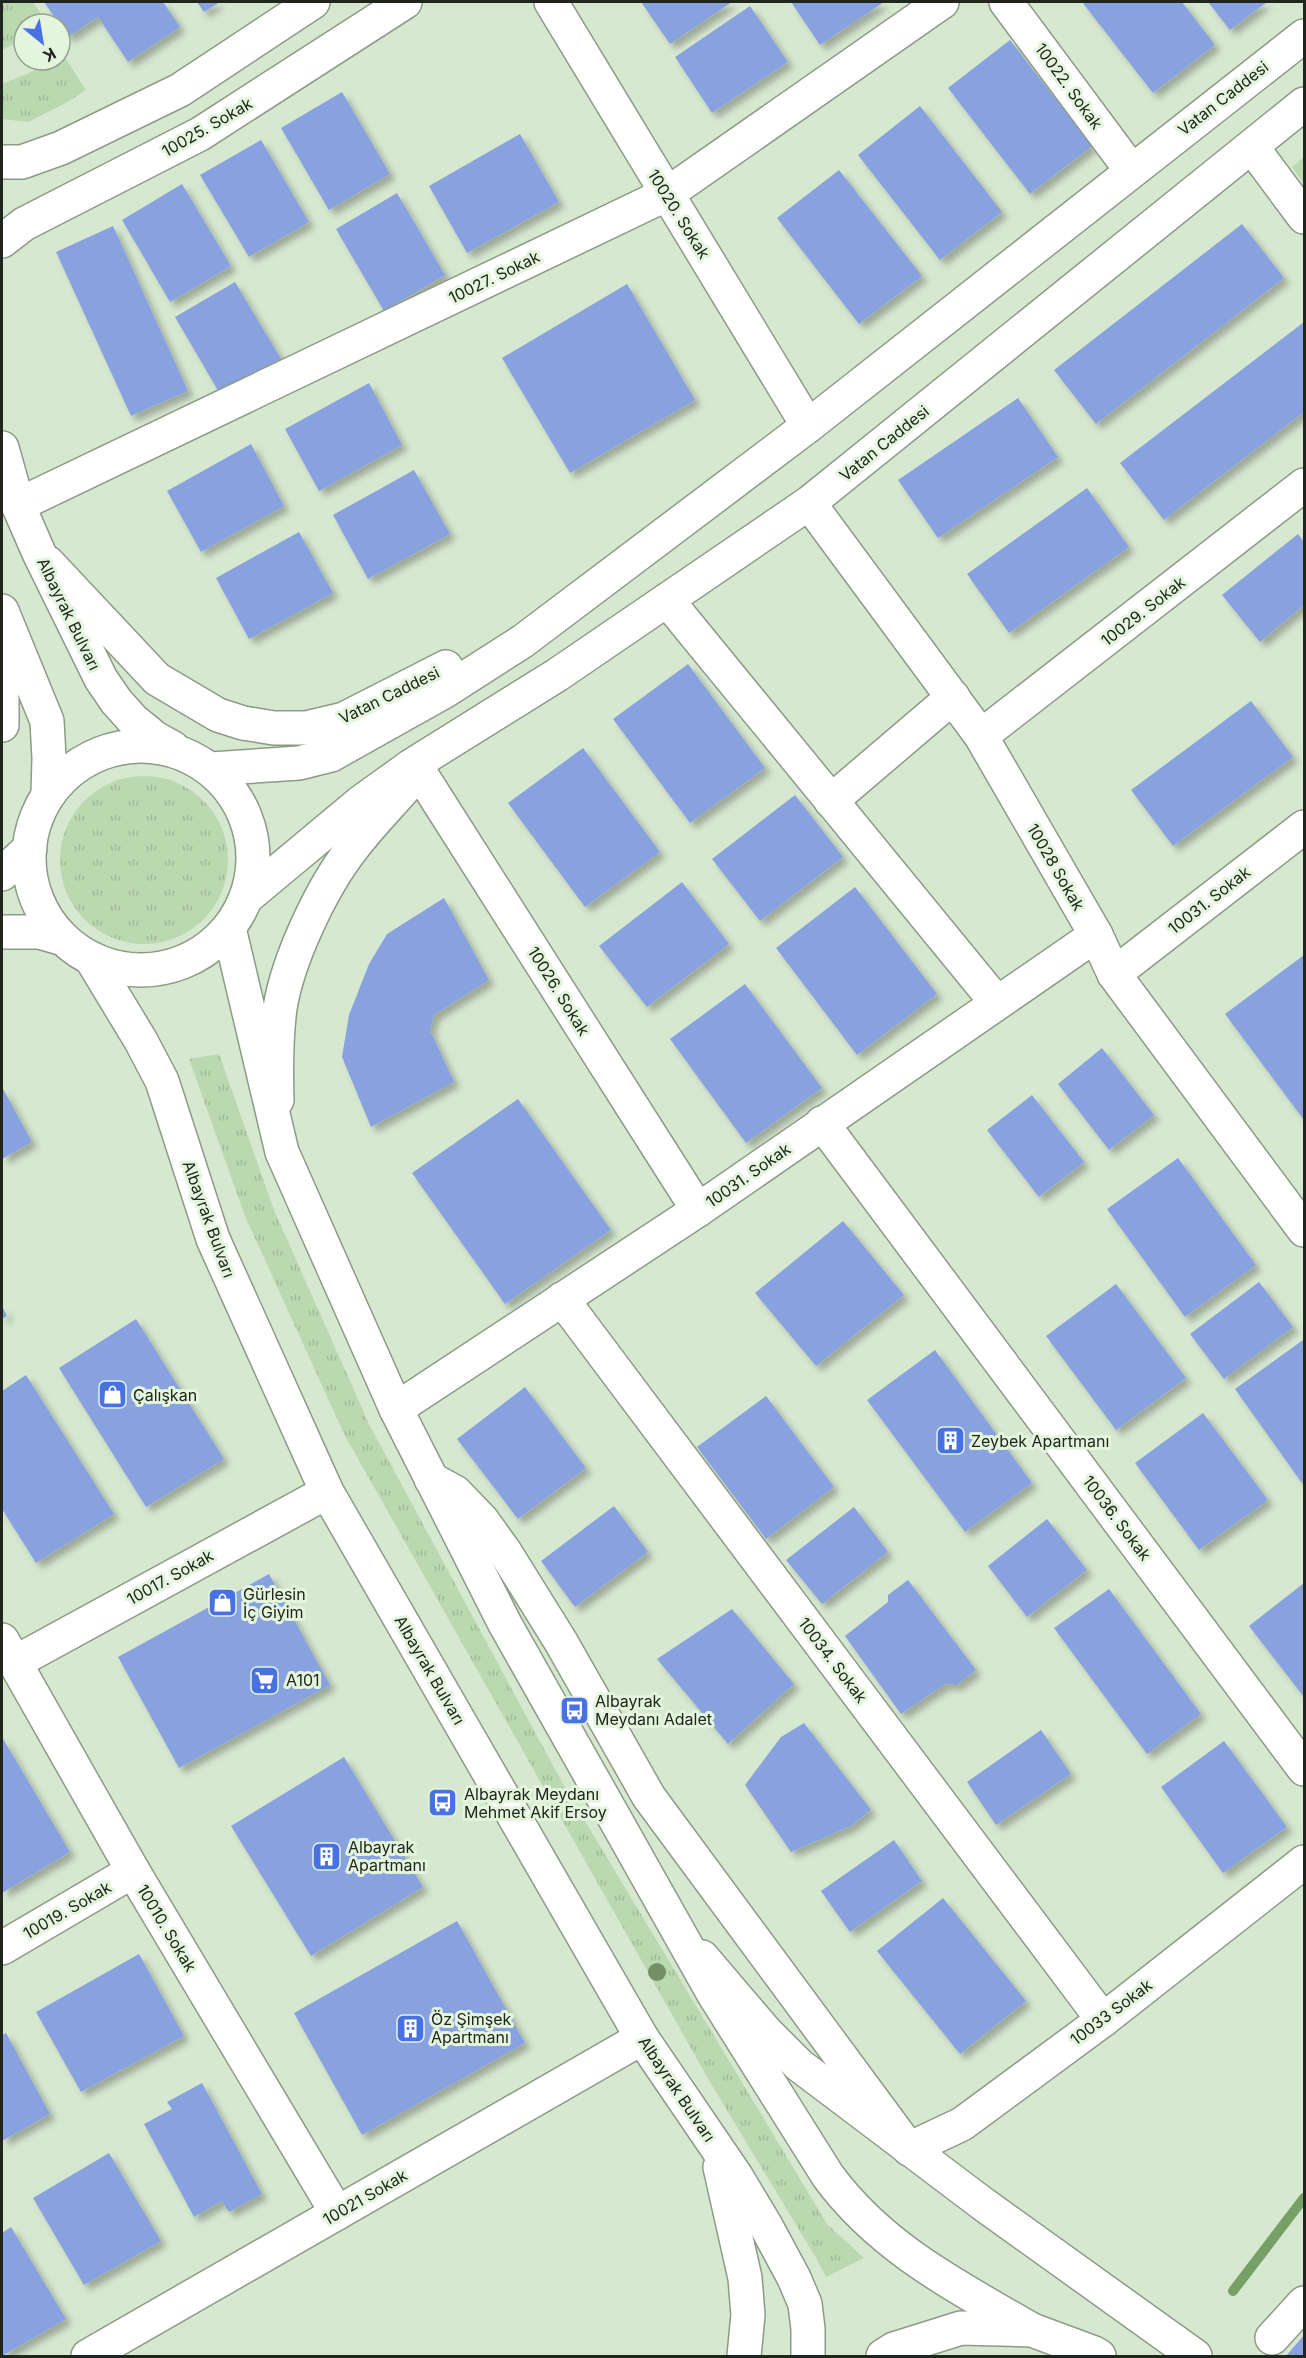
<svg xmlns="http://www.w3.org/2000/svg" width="1306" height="2358" font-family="Inter,sans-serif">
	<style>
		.grass { fill: url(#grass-tufts) }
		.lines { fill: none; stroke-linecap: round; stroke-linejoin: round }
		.stream { stroke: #77a067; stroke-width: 10 }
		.building { fill: #88a2df; filter: url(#shadow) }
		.minor-casing { stroke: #8c9b86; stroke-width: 36 }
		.major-casing { stroke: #8c9b86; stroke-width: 36 }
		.minor { stroke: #fff; stroke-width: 33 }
		.major { stroke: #fff; stroke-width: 33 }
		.tree { fill: #739065 }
		.labels { text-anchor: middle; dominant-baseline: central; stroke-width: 6; stroke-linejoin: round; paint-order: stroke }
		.street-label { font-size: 16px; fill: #20261e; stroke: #e4f5de }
		.poi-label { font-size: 16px; fill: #20261e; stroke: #e4f5de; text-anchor: start }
	</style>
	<defs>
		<pattern id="grass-tufts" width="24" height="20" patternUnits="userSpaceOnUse" patternTransform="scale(1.5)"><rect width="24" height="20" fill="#bbd9b0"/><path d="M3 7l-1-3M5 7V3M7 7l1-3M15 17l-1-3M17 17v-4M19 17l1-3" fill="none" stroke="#a0ba97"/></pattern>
		<filter id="shadow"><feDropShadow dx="5.5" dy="5.5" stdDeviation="3" flood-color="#0004"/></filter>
	</defs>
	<rect width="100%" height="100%" fill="#d7e8d1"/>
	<g class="grass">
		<path d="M2,2H33L47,23L24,24V39L2,50Z"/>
		<path d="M62,53L86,90L66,103L28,122L2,119V84L31,72L50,60H60Z"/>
		<path d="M1304,157V184L1292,167Z"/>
		<circle cx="144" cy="860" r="84"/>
		<path d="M219,1054L274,1210L369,1424L564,1786L827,2224L864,2258L826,2277L816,2258L710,2082L344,1434L245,1216L189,1059Z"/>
	</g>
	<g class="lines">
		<path class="stream" d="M1233,2291L1304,2198"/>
	</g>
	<g class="building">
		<path d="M44,2H163L180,27L128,62L98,17L68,37Z"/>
		<path d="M197,2H220L204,12Z"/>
		<path d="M641,2H732L670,44Z"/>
		<path d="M791,2H884L820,45Z"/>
		<path d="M1082,2H1182L1215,45L1153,93Z"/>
		<path d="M1208,2H1267L1230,30Z"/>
		<path d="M750,6L788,62L712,113L675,57Z"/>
		<path d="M1010,40L1092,146L1030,194L948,88Z"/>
		<path d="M342,92L390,174L329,210L281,128Z"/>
		<path d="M920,106L1002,212L940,260L858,155Z"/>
		<path d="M520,134L559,202L467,253L429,186Z"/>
		<path d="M261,140L309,222L249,257L200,175Z"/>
		<path d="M839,170L922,276L859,324L777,218Z"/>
		<path d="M182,184L231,266L170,302L122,220Z"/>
		<path d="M397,193L445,275L384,311L336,229Z"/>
		<path d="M1242,224L1284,278L1096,424L1054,370Z"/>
		<path d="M113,226L188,391L131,416L56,252Z"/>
		<path d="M235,282L284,364L223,399L175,317Z"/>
		<path d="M627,284L695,400L570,473L502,358Z"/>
		<path d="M1304,322V412L1164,520L1120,463Z"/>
		<path d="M369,383L402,445L319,491L285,429Z"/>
		<path d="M1018,398L1058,457L938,538L898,480Z"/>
		<path d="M251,444L284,506L201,552L167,491Z"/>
		<path d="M414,470L450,534L368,579L333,515Z"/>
		<path d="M1087,488L1129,547L1009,633L967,574Z"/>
		<path d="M299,532L333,593L249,639L216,578Z"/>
		<path d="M1298,534L1304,542V605L1260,642L1222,595Z"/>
		<path d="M688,664L765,768L690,823L613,719Z"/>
		<path d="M1251,701L1293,757L1173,846L1131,790Z"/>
		<path d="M583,748L660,852L585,907L508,803Z"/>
		<path d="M795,795L843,857L760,921L712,859Z"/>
		<path d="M682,882L729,944L647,1007L599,946Z"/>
		<path d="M855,887L937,994L857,1055L776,948Z"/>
		<path d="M444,898L489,980L434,1015L430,1030L454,1082L371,1127L342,1057L349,1015L369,964L387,934Z"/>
		<path d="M1304,955V1120L1225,1014Z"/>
		<path d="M745,984L822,1088L746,1143L670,1039Z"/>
		<path d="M1102,1048L1154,1115L1109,1150L1058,1084Z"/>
		<path d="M2,1087L32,1142L2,1159Z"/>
		<path d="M1032,1095L1084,1162L1039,1197L987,1130Z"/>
		<path d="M518,1099L611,1230L505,1304L412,1173Z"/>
		<path d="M1178,1158L1256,1265L1185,1317L1107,1209Z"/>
		<path d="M843,1221L904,1295L816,1366L755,1293Z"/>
		<path d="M1259,1282L1293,1327L1224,1379L1190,1334Z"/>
		<path d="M1116,1284L1186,1378L1116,1430L1046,1336Z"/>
		<path d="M2,1306L7,1316L2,1319Z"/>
		<path d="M136,1319L224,1459L146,1507L59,1368Z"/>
		<path d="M1303,1340L1304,1342V1482L1302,1483L1235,1389Z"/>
		<path d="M935,1350L1032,1483L965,1532L867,1400Z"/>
		<path d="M26,1375L114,1514L36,1563L2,1509V1391Z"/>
		<path d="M525,1387L586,1468L518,1519L457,1439Z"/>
		<path d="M766,1396L834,1487L766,1539L697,1447Z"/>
		<path d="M1203,1413L1268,1500L1199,1550L1135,1463Z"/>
		<path d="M614,1506L648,1552L575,1607L541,1561Z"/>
		<path d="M854,1507L888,1552L822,1604L786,1560Z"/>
		<path d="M1047,1519L1087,1570L1027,1617L988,1566Z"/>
		<path d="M269,1574L330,1685L179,1768L118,1657Z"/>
		<path d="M908,1580L976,1670L957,1685L945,1684L901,1714L845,1636L888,1602V1595Z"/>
		<path d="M1304,1583V1697L1249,1626Z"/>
		<path d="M1109,1589L1201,1714L1147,1754L1054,1628Z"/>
		<path d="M732,1609L794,1684L728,1744L657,1659Z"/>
		<path d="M804,1723L871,1810L851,1826L791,1852L745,1785L781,1737Z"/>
		<path d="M1041,1730L1071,1774L996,1825L967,1782Z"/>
		<path d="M2,1737L70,1852L2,1893Z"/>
		<path d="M1224,1741L1287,1827L1223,1873L1161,1787Z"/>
		<path d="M344,1757L423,1887L311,1956L231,1826Z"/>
		<path d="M894,1840L922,1881L850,1932L821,1891Z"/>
		<path d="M943,1898L1026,2001L960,2054L877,1951Z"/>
		<path d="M457,1921L525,2043L362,2135L294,2013Z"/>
		<path d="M139,1954L184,2036L81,2092L36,2012Z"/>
		<path d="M6,2033L50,2114L2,2141V2035Z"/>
		<path d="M202,2083L262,2194L229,2212L222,2201L194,2217L144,2124L172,2109L167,2102Z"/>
		<path d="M109,2153L161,2241L84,2285L33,2198Z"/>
		<path d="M11,2227L66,2319L2,2356V2233Z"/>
		<path d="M1304,2335V2356H1286Z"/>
	</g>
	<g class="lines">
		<defs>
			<g id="minor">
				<path d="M551,2L808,426"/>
				<path d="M1006,2L1131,170"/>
				<path d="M1252,147L1304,217"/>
				<path d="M2,162H22L61,148L180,90L313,2"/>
				<path d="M2,241L24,224L200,134L405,2"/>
				<path d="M809,503L981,736L1096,935L1114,974L1304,1230"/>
				<path d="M18,505L667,194L942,2"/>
				<path d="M48,563L157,679L218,715L243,723L274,728H306L344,719L446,667"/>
				<path d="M667,600L997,1003"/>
				<path d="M2,725V613"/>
				<path d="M981,736L1304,485"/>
				<path d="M211,769L299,763L331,755L445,691L523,641L808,426L1304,36"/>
				<path d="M419,771L698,1210"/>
				<path d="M831,801L953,697"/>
				<path d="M2,874L30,848"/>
				<path d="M247,897L361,802L411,766L557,675L809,503L1304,104"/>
				<path d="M2,932H39L60,938"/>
				<path d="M1114,974L1304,827"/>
				<path d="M277,1100C276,1069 276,1039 280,1008C288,959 321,889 351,850C368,827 389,806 408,784"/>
				<path d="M822,1123L1304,1769"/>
				<path d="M562,1299L1103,2020"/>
				<path d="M396,1409L698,1210L1096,935"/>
				<path d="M431,1479L455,1492L482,1520L505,1552L561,1642L649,1797L909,2149L962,2124L1103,2020L1304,1862"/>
				<path d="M2,1640L133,1871L337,2213"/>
				<path d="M14,1663L327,1492"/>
				<path d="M2,1948L133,1871"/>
				<path d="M702,1957L766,2032L799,2065L983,2204L1195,2356"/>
				<path d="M1272,2338L1304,2303"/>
				<path d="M88,2356L642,2038"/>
			</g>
			<g id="major">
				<path d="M2,448L18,505L39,553L101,679L116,701L133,720L155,738L173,748"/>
				<path d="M2,611L47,721L49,758L48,795"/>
				<circle cx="141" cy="858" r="112"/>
				<path d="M229,928L282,1152L396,1409L505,1624L588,1771L713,1993L828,2176C881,2248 956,2286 1032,2330"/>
				<path d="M92,960L141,1041L162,1081L213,1239L327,1492L642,2038L736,2176L766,2226L794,2278L805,2304L808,2329V2356"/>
				<path d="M720,2167L745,2278L748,2315L744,2356"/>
				<path d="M883,2356L894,2349L961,2328L1032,2330L1094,2353L1099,2356"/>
			</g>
		</defs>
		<use href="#minor" class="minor-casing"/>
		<use href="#major" class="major-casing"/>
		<use href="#minor" class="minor"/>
		<use href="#major" class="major"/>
	</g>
	<circle class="tree" cx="657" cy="1972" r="9"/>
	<defs>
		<symbol id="shop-square" viewBox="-11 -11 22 22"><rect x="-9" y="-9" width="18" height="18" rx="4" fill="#4871e3" stroke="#e4f5de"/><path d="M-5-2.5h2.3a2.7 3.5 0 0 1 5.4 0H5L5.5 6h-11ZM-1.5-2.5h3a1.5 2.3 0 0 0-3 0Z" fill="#fff"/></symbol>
		<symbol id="building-square" viewBox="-11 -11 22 22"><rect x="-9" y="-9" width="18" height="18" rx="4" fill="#4871e3" stroke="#e4f5de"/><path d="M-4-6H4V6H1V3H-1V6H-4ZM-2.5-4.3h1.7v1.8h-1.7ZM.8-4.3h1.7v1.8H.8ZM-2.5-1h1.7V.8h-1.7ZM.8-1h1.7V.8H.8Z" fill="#fff"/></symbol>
		<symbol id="supermarket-square" viewBox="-11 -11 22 22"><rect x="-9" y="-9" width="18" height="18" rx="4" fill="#4871e3" stroke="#e4f5de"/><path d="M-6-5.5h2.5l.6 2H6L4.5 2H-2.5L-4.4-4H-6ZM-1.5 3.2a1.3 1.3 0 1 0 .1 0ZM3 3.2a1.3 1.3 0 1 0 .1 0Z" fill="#fff"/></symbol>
		<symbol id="bus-square" viewBox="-11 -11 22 22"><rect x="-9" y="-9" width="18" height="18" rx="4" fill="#4871e3" stroke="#e4f5de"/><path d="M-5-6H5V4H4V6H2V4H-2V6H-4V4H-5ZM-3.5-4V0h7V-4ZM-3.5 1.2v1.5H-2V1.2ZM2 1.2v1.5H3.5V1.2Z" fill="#fff"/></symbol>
	</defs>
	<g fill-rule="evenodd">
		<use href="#shop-square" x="96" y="1378" width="33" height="33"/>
		<use href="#building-square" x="934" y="1424" width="33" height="33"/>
		<use href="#shop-square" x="206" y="1586" width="33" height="33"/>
		<use href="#supermarket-square" x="248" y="1664" width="33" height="33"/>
		<use href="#bus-square" x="558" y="1694" width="33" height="33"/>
		<use href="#bus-square" x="426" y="1786" width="33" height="33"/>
		<use href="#building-square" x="310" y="1840" width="33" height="33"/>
		<use href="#building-square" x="394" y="2012" width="33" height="33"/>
	</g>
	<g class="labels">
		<g class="street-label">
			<text transform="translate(1069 86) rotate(54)">10022. Sokak</text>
			<text transform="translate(1223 98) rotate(-38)">Vatan Caddesi</text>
			<text transform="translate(207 127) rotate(-30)">10025. Sokak</text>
			<text transform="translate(679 214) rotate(58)">10020. Sokak</text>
			<text transform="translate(494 277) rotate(-26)">10027. Sokak</text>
			<text transform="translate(884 443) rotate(-39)">Vatan Caddesi</text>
			<text transform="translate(1143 611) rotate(-38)">10029. Sokak</text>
			<text transform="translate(69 614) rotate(64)">Albayrak Bulvarı</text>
			<text transform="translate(389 695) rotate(-26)">Vatan Caddesi</text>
			<text transform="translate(1056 867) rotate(60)">10028 Sokak</text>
			<text transform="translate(1209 900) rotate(-38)">10031. Sokak</text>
			<text transform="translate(559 991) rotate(58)">10026. Sokak</text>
			<text transform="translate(748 1175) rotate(-35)">10031. Sokak</text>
			<text transform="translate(209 1219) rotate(70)">Albayrak Bulvarı</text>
			<text transform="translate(1117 1518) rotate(53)">10036. Sokak</text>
			<text transform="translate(170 1577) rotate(-29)">10017. Sokak</text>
			<text transform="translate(833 1660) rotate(53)">10034. Sokak</text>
			<text transform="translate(430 1670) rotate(60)">Albayrak Bulvarı</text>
			<text transform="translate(67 1910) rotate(-30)">10019. Sokak</text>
			<text transform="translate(167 1928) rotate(59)">10010. Sokak</text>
			<text transform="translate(1111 2012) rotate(-37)">10033 Sokak</text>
			<text transform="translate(677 2089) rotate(56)">Albayrak Bulvarı</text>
			<text transform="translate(365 2197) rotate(-30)">10021 Sokak</text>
		</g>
		<g class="poi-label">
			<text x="133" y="1395">Çalışkan</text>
			<text x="971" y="1441">Zeybek Apartmanı</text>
			<text x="243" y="1594">Gürlesin<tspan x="243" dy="18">İç Giyim</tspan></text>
			<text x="286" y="1680">A101</text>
			<text x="595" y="1701">Albayrak<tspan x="595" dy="18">Meydanı Adalet</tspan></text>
			<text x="464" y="1794">Albayrak Meydanı<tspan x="464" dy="18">Mehmet Akif Ersoy</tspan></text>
			<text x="348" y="1847">Albayrak<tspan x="348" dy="18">Apartmanı</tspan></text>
			<text x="431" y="2019">Öz Şimşek<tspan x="431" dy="18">Apartmanı</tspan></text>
		</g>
	</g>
	<rect width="1306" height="2358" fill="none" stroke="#20261e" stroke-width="6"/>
	<g transform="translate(42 42) rotate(150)"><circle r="28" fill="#e4f5de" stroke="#96a291" stroke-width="1.5"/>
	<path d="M0-4.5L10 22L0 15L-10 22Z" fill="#4871e3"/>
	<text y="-9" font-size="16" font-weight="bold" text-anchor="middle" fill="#20261e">K</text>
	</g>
</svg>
